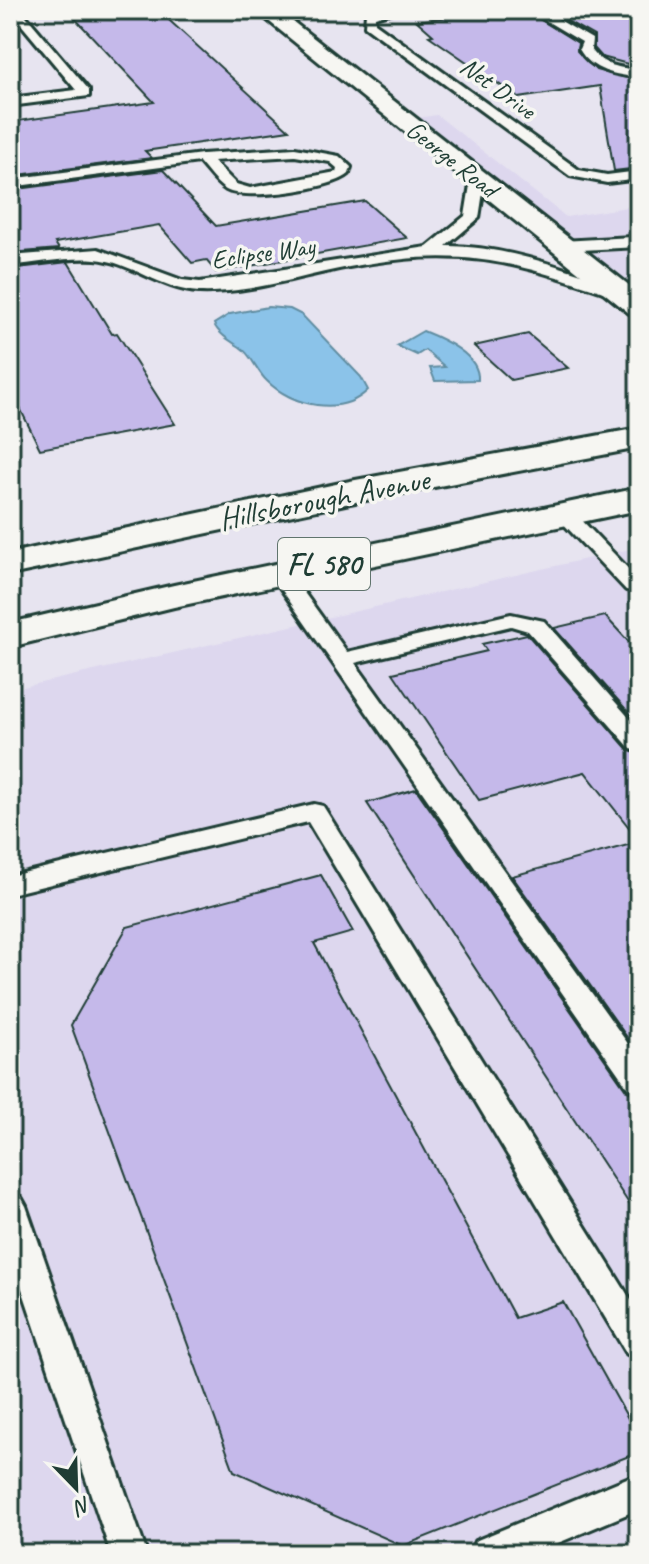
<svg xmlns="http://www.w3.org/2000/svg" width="649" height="1564" font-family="Caveat,sans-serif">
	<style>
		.built { fill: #ddd7ee }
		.water { fill: #8bc3e9; stroke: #608da1; stroke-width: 2 }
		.building { fill: #c5b9ea; stroke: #1f3d34; stroke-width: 2 }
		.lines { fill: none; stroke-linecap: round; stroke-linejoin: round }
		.lane-casing { stroke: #1f3d34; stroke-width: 6 }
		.secondary-casing { stroke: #1f3d34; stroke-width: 6 }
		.primary-casing { stroke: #1f3d34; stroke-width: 6 }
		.lane { fill: #f6f6f2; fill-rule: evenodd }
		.secondary { fill: #f6f6f2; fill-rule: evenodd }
		.primary { fill: #f6f6f2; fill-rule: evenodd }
		.labels { text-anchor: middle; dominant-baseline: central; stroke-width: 7; stroke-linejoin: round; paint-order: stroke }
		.far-street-label { font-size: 26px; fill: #1f3d34; stroke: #f6f6f2 }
		.shield { fill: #f6f6f2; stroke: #60746d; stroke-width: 2 }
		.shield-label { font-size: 30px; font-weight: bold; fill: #1f3d34 }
		.street-label { font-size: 32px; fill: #1f3d34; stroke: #f6f6f2 }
	</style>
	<rect width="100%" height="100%" fill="#e7e4f0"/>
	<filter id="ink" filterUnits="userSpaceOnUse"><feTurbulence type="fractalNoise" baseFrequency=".0125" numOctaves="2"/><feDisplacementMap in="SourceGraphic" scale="16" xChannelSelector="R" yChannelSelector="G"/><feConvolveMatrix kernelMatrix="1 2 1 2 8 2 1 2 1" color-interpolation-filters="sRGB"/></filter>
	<g filter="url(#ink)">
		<g class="built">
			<path d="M437,115L566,217L639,205V291L417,118Z"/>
			<path d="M639,547V1554H10V905L16,890L21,763L10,713V690Z"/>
		</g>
		<g class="water">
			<path d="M268,307L290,309L302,315L361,377L368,390C341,417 292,406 267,381C257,372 252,355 240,347C232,342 218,334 214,324L230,314Z"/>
			<path d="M423,331C443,339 480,355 478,380L435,381L430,368L445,367L425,350L417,355L397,346Z"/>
		</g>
		<g class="building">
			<path d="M67,10H158L289,130L145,151L152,158L10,176V122L154,102Z"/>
			<path d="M506,10H525L578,43L577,51L596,70L639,81V168L614,171L600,86L519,98L429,36L433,35L417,21Z"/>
			<path d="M548,10H639V67L602,57L594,48V36Z"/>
			<path d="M163,170L216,226L365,201L407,238L216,272L206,260L192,263L159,225L55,243L59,249L10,253V190Z"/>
			<path d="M68,262L112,334L117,333L175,424L40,449L10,388V269Z"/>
			<path d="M528,334L568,368L511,380L474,346Z"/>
			<path d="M605,616L639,653V724L554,628Z"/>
			<path d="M527,634L629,751L639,754V840L585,772L479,800L393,673L487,651L482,644Z"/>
			<path d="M416,789L627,1091L639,1096V1219L367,803Z"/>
			<path d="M639,842V1054L512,876Z"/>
			<path d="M321,875L353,932L314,943L515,1318L563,1302L639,1438V1452L403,1546L234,1471L71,1025L127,927Z"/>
		</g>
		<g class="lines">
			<defs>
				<g id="lane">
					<path d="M21,10L89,90V96L10,106V98L76,90L10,11Z"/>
					<path d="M378,10H399L375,17V23L579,170L607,175L639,171V179L607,183L570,176L365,26L366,13Z"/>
					<path d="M528,10H542L592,39L591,49C602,66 620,68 639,70V78C615,74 592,72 579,49L582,42Z"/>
					<path d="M295,148L339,156L351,167L349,174C333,189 245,201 226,190C216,184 207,171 199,162L10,187V179L202,154ZM295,156L330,162L337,168L336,172L250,188L236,184L213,161Z"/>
					<path d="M478,175L485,179L479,218L446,246C508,246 569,270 627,290V296H615C510,260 460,246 349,267C301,276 248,294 199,292C162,290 129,261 95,259C68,257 37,263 10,266V256L98,249L182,280L200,282L427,247L465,216L471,179Z"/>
					<path d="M632,237L639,238V247L562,251L554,246L562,241Z"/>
					<path d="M565,508L572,510L639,580V592L626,590L558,518L555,514L558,510Z"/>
					<path d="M280,567L287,569L347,652L511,614L544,621L639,729V751L631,749L528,631L511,626L355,663L639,1059V1093L629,1089L270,573Z"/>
					<path d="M314,804L323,806L639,1313V1358L627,1354L308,822L10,894V876Z"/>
					<path d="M10,1193L21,1197L26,1206L147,1554H111L10,1253Z"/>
					<path d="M639,1473V1509L532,1554H470L475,1541Z"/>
				</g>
				<path id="secondary" d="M255,10H278L639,293V316L629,313Z"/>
				<g id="primary">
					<path d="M639,428V448L350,503L10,575V553L350,481Z"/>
					<path d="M639,488V510L174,607L10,647V623L174,585Z"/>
				</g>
			</defs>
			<use href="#lane" class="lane-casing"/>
			<use href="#secondary" class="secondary-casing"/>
			<use href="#primary" class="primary-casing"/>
			<use href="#lane" class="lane"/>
			<use href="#secondary" class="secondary"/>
			<use href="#primary" class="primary"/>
		</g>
	</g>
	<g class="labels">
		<g class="far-street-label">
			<text transform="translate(498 88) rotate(36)">Net Drive</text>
			<text transform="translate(452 159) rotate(38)">George Road</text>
			<text transform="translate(263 253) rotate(-8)">Eclipse Way</text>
		</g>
		<rect class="shield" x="278" y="538" width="92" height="52" rx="6"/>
		<g class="shield-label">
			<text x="324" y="564">FL 580</text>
		</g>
		<g class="street-label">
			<text transform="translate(324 499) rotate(-11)">Hillsborough Avenue</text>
		</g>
	</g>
	<rect width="649" height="1564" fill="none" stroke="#f6f6f2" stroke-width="40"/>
	<rect x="20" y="20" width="609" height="1524" fill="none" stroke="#1f3d34" stroke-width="3" filter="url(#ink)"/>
	<g transform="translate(76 1488) rotate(157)" stroke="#f6f6f2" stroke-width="6" paint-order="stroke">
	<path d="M0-6L14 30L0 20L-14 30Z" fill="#1f3d34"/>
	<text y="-12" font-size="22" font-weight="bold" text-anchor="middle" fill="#1f3d34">N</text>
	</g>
</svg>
